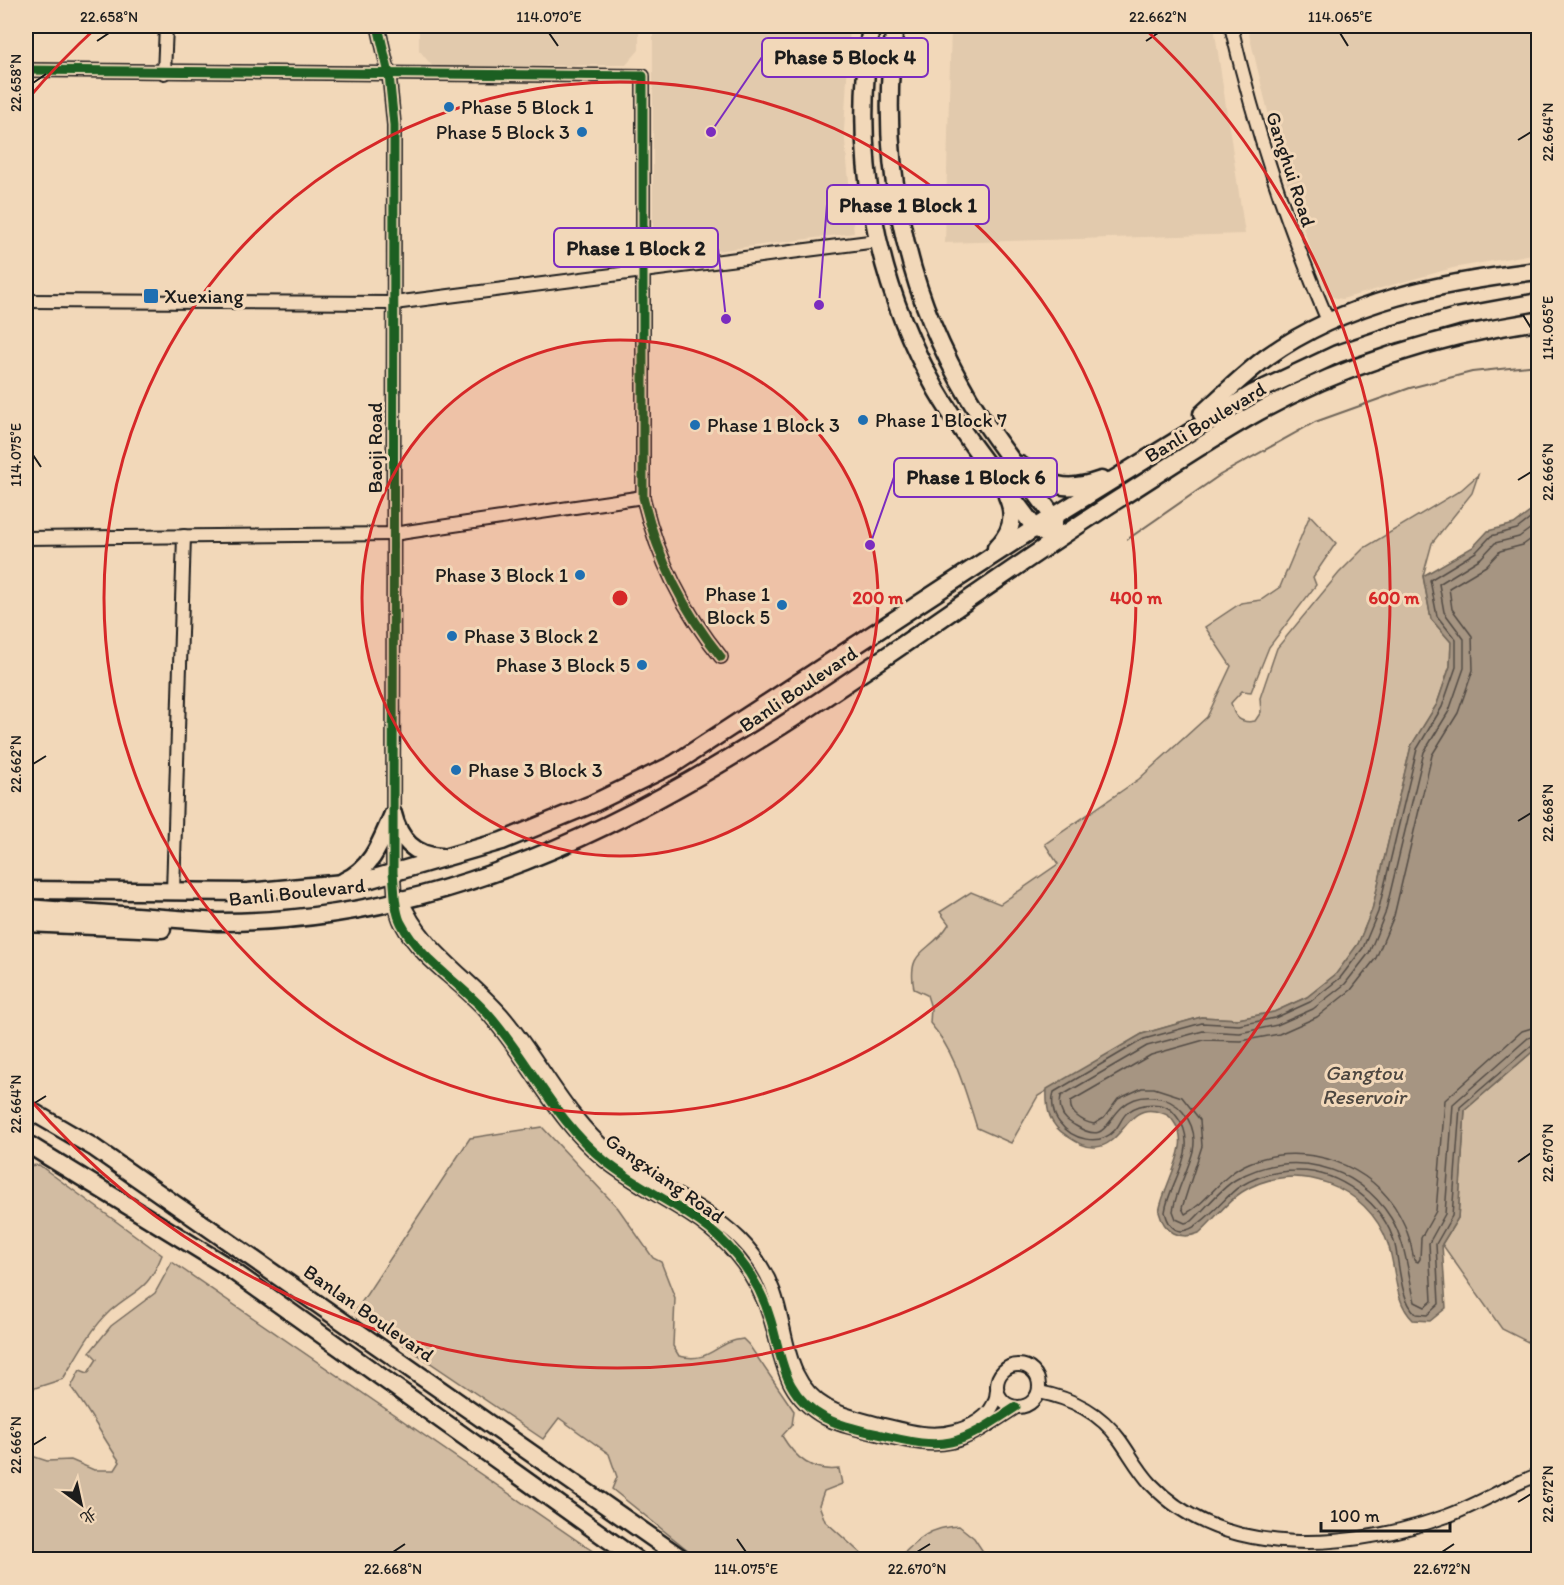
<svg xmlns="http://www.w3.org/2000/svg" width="1564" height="1585" font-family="Itim,'LXGW WenKai TC',sans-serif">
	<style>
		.built { fill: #e2caad }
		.green { fill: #d2bca2; stroke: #776c5f; stroke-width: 1.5 }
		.water { fill: #a69582; stroke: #6f6559; stroke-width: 1.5 }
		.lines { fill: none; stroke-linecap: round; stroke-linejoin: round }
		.shore { stroke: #534c45; stroke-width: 1.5 }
		.stream { stroke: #6f6559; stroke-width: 2 }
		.minor-casing { stroke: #1c1c1c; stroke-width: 16 }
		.major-casing { stroke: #1c1c1c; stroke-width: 21 }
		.minor { stroke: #f2d8b9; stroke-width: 12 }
		.major { stroke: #f2d8b9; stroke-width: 16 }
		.cycleway-casing { stroke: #f2d8b9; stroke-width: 13 }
		.cycleway { stroke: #1b5e20; stroke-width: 9 }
		.ticks { fill: none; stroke: #1c1c1c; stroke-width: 2 }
		.ring { fill: none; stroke: #d62828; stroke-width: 3 }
		.poi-dot { fill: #1f6fb2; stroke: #f2d8b9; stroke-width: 2 }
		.labels { text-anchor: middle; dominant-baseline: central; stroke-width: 6; stroke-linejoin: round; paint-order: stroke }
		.poi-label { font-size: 20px; fill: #1c1c1c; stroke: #f2d8b9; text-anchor: start }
		.street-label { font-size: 20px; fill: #1c1c1c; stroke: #f2d8b9 }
		.water-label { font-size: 21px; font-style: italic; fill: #4c4640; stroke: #f2d8b9 }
		.centre { fill: #d62828; stroke: #f2d8b9; stroke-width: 3 }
		.ring-label { font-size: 18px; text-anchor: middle; font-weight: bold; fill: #d62828; stroke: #f2d8b9; stroke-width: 6; stroke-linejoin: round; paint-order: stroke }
		.leader { fill: none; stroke: #7b2cbf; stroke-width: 2 }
		.callout-dot { fill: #7b2cbf; stroke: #f2d8b9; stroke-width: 2 }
		.callout { fill: #f2d8b9; stroke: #7b2cbf; stroke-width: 2 }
		.callout-label { font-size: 21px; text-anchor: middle; font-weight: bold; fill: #1c1c1c }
		.neatline { fill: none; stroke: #1c1c1c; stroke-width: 2 }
		.ticks-label { font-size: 15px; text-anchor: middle; fill: #1c1c1c }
	</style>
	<rect width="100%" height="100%" fill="#f2d8b9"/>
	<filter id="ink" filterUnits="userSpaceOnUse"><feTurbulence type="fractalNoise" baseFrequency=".0167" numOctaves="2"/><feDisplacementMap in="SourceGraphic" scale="12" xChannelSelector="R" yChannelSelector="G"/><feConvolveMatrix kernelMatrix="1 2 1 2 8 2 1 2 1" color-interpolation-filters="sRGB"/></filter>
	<g filter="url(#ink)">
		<g class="built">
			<path d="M419,26H639V50L626,65L433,67L419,50Z"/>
			<path d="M653,26H850L844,130L854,233L653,259Z"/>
			<path d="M951,26H1214L1245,234L945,243Z"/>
			<path d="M1247,26H1538V253L1453,268L1342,299L1328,296L1283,173Z"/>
		</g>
		<g class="green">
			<path d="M1478,475L1472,493L1432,543L1423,576L1431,619L1451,642L1450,666L1437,704L1411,746L1372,910L1358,944L1336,974L1307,997L1274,1012L1238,1019L1201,1017L1142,1034L1038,1096L1011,1143L977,1128C965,1091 956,1053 930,1023L931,1008L927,995L914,989C906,947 931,954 949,924L940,912L971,892L1000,904L1058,864L1045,844L1139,779L1207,717L1231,666L1205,627L1241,603L1261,600L1280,587L1310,515L1336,543L1313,577L1316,585L1269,647L1251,692L1242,691L1231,703C1234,717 1240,724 1255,721L1261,712L1260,698L1277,648L1339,573L1364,548L1461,490Z"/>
			<path d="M1538,1047V1347L1502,1329L1442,1244L1458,1218L1465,1110Z"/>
			<path d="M542,1127L618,1208L653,1258L661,1262L675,1298L673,1346L679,1356C712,1364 716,1341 743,1339L749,1345L794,1411L792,1425L782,1436C796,1459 812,1472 839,1469L842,1484L824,1491L819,1505L825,1521L867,1559H699L612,1489L617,1477L609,1454L559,1418L543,1439L355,1312L470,1138Z"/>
			<path d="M39,1165L162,1255C147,1292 137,1288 110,1311C90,1330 77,1356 63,1379L32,1389L26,1385V1166Z"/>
			<path d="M172,1262L604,1559H26V1454L47,1461L71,1460L94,1470H115L120,1462C102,1436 90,1412 71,1387L80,1370L88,1373L97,1359L90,1352L111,1326L155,1293Z"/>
			<path d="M959,1526L974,1538L988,1559H898C918,1539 929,1527 959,1526Z"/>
		</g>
		<path class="water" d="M1538,506V1047L1465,1110L1458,1218L1442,1244L1446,1308L1430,1321L1413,1320C1393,1300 1397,1270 1388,1244C1368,1185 1295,1158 1242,1192C1226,1202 1214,1220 1199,1233C1180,1241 1164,1232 1159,1212C1163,1190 1176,1170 1180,1147C1182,1135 1178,1127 1171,1118C1166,1113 1161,1113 1155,1111C1128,1105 1122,1145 1096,1147C1085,1148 1076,1142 1067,1136C1049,1125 1046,1110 1047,1089L1142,1034L1201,1017L1238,1019L1274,1012L1307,997L1336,974L1358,944L1372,910L1411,746L1437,704L1450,666L1451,642L1431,619L1423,576L1473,547L1488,531L1514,524Z"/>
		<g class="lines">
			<g class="shore">
				<path d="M1538,513L1517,529L1491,536L1476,552L1430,580L1437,616L1456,640V667L1442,707L1417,749L1378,912L1363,948L1340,978L1310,1002L1275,1018L1239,1025L1202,1023L1144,1039L1054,1092C1051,1102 1053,1114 1059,1122C1072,1140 1099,1147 1115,1130C1120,1125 1122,1116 1128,1112C1141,1102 1164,1101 1174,1113C1183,1124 1187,1132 1186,1147C1184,1169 1168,1190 1165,1212C1178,1263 1223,1196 1239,1187C1256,1176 1276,1171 1296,1171C1339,1170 1384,1203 1395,1245C1400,1267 1400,1299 1416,1314L1427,1315L1439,1304L1436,1244L1452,1216L1460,1107L1532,1045L1538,1043"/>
				<path d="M1538,523L1519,537L1495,543L1481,558L1439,584L1444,612L1464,639V668L1449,711L1424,752L1385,914L1369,953L1345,984L1313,1009L1277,1025L1240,1033L1203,1031L1147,1046L1061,1096C1060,1101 1060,1105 1061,1110C1063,1118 1069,1122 1076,1126C1105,1144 1105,1123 1122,1107C1140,1091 1169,1095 1183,1112C1192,1123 1196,1137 1193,1151C1188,1171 1176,1190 1173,1211L1176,1219L1185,1223L1192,1221C1206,1208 1219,1190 1235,1180C1289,1148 1358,1164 1391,1218C1406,1242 1408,1275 1415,1302L1425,1307L1432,1301L1429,1243L1445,1214L1453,1104L1528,1038L1538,1035"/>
				<path d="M1538,534L1523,545L1500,551L1486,566L1449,588L1452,609L1472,636L1473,670L1458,713L1432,755L1394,916L1376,958L1351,990L1317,1017L1279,1034L1241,1041L1204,1040L1151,1055L1071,1101C1068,1113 1083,1122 1094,1124L1104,1118L1118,1099L1142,1088H1154L1182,1097L1200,1120L1202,1146L1182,1208L1185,1214C1209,1202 1220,1175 1249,1163C1304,1140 1373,1164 1400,1216C1408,1230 1411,1244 1414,1260L1418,1262L1420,1259L1421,1238L1436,1211L1445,1100L1522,1031L1538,1026"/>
			</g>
			<path class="stream" d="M1128,539L1220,475L1315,422L1410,388L1472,372L1538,365"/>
			<defs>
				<g id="minor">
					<path d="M378,26L389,74L394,125L393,873C395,888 394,910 401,923C420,960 460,982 487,1013C530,1061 554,1120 605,1161C647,1195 701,1212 736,1255C752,1274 764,1297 771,1321C783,1361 783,1395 825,1418C841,1426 860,1430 878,1434C948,1452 957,1446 1016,1407"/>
					<path d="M1231,26C1256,132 1285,220 1328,321"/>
					<path d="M26,70L643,76V497C657,557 682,609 721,657"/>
					<path d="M164,73L166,26"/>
					<path d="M26,301L394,303L877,241"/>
					<path d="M26,538L393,534L643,497"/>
					<path d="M173,892L184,536"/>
					<path d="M401,897C421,950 471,977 506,1019C543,1064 566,1116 612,1154C652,1186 704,1203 740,1239C755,1254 767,1273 774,1292C789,1334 784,1382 828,1407C844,1416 862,1419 880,1424C905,1430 929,1438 955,1431C976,1425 996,1414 997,1390"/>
					<circle cx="1018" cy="1386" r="21"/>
					<path d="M1039,1392C1071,1398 1100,1413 1119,1439C1130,1454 1138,1470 1151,1484C1225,1562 1354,1549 1447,1516C1479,1504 1507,1486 1538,1475"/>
				</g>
				<g id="major">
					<path d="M871,26C852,152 873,279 937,391C965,439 1002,483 1035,528L1044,533"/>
					<path d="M895,26C878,156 902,285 969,398C994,440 1026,478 1054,518V527"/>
					<path d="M1202,414C1223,395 1244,374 1267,357C1347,300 1444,282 1538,271"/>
					<path d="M1020,465C1052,486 1064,493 1101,480"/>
					<path d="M996,548C1012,533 1016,516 1007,496"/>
					<path d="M393,814C399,838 414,856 441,857"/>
					<path d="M344,881C373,868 381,841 393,814"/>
					<path d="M26,890L247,892L364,881L502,841L592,804L674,764L1035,528L1252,394L1337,354L1396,334L1456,317L1538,302"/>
					<path d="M26,908L218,922C574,922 837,678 1120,498C1166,469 1211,438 1258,412C1345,365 1441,335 1538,321"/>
					<path d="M26,923L162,929"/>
					<path d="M26,1108L93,1147L684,1560"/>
					<path d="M26,1143L223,1264L637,1560"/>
				</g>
			</defs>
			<use href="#minor" class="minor-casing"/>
			<use href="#major" class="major-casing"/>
			<use href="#minor" class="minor"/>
			<use href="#major" class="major"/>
			<defs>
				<g id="cycleway">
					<path d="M378,26L389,74L394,125L393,873C395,888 394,910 401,923C420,960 460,982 487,1013C530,1061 554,1120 605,1161C647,1195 701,1212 736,1255C752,1274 764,1297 771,1321C783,1361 783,1395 825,1418C841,1426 860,1430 878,1434C948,1452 957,1446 1016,1407"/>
					<path d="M26,70L643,76V497C657,557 682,609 721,657"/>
				</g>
			</defs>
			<use href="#cycleway" class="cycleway-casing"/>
			<use href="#cycleway" class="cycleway"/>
		</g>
	</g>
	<path class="ticks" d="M549,33L558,46M1340,33L1348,46M97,41L109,33M1146,41L1158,33M33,83L46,74M1518,140L1531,132M1523,315L1531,328M33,455L41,467M1518,480L1531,472M33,764L46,756M1518,821L1531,813M33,1104L46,1096M1518,1162L1531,1153M33,1445L46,1437M1518,1502L1531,1494M737,1539L746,1552M393,1552L405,1544M917,1552L930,1544M1442,1552L1454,1544"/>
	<circle cx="620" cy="598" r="258" fill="#d62828" fill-opacity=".12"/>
	<g class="ring">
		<circle cx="620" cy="598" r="258"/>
		<circle cx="620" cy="598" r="516"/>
		<path d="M27 100A774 774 0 0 1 97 27M1143 27A774 774 0 1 1 27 1096"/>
	</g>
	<g class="poi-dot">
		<circle cx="449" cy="107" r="6"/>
		<circle cx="582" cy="132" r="6"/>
		<rect x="143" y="288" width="16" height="16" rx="3"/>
		<circle cx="863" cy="420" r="6"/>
		<circle cx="695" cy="425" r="6"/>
		<circle cx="580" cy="575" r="6"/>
		<circle cx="782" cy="605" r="6"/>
		<circle cx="452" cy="636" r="6"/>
		<circle cx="642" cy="665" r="6"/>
		<circle cx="456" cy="770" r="6"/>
	</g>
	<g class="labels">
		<g class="poi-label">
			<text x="461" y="107">Phase 5 Block 1</text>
			<text x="570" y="132" text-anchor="end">Phase 5 Block 3</text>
			<text x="164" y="296">Xuexiang</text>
			<text x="875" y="420">Phase 1 Block 7</text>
			<text x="707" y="425">Phase 1 Block 3</text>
			<text x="568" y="575" text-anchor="end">Phase 3 Block 1</text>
			<text x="770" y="594" text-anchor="end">Phase 1<tspan x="770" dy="23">Block 5</tspan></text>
			<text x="464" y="636">Phase 3 Block 2</text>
			<text x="630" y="665" text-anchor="end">Phase 3 Block 5</text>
			<text x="468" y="770">Phase 3 Block 3</text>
		</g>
		<g class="street-label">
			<text transform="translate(1291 169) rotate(72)">Ganghui Road</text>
			<text transform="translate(1205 422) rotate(-31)">Banli Boulevard</text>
			<text transform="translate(375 448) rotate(-90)">Baoji Road</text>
			<text transform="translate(798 689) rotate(-34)">Banli Boulevard</text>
			<text transform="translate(297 892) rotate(-6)">Banli Boulevard</text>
			<text transform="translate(665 1178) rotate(35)">Gangxiang Road</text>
			<text transform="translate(369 1313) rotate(35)">Banlan Boulevard</text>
		</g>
		<g class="water-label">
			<text x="1364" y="1072">Gangtou<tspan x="1364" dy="24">Reservoir</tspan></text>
		</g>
	</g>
	<circle cx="620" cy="598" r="9" class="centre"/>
	<g class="ring-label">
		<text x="878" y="604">200 m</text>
		<text x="1136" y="604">400 m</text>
		<text x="1394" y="604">600 m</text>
	</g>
	<path class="leader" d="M711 132L762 57M819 305L827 204M726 319L718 248M870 545L894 477"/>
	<g class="callout-dot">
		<circle cx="711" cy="132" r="6"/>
		<circle cx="819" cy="305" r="6"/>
		<circle cx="726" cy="319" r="6"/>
		<circle cx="870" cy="545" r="6"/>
	</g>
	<g class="callout">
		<rect x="762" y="38" width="166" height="39" rx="6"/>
		<rect x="827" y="185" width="162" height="39" rx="6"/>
		<rect x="554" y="228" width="164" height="39" rx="6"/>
		<rect x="894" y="458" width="163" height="39" rx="6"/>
	</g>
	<g class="callout-label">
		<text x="845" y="64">Phase 5 Block 4</text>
		<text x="908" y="212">Phase 1 Block 1</text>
		<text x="636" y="255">Phase 1 Block 2</text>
		<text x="976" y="484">Phase 1 Block 6</text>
	</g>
	<rect width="1564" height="1585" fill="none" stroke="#f2d8b9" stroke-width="66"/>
	<g transform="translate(81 1504) rotate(147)" stroke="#f2d8b9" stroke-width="4.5" paint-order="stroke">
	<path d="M0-4.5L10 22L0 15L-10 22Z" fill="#1c1c1c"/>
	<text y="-9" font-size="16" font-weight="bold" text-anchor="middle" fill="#1c1c1c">北</text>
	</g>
	<path d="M1321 1522v9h129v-9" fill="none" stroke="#1c1c1c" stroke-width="3"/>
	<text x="1330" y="1522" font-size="18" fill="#1c1c1c" stroke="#f2d8b9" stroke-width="4.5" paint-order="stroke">100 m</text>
	<rect x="33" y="33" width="1498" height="1519" class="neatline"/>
	<g class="ticks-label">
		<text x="109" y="22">22.658°N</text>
		<text x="549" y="22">114.070°E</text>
		<text x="1158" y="22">22.662°N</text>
		<text x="1340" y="22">114.065°E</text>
		<text transform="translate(16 83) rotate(-90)" y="5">22.658°N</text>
		<text transform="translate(1548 132) rotate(-90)" y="5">22.664°N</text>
		<text transform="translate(1548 328) rotate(-90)" y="5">114.065°E</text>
		<text transform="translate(16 455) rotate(-90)" y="5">114.075°E</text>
		<text transform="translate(1548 472) rotate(-90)" y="5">22.666°N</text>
		<text transform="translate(16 764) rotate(-90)" y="5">22.662°N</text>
		<text transform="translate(1548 813) rotate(-90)" y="5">22.668°N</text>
		<text transform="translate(16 1104) rotate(-90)" y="5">22.664°N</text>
		<text transform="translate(1548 1153) rotate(-90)" y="5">22.670°N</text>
		<text transform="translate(16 1445) rotate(-90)" y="5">22.666°N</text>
		<text transform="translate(1548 1494) rotate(-90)" y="5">22.672°N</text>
		<text x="393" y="1574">22.668°N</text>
		<text x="746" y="1574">114.075°E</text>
		<text x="917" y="1574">22.670°N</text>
		<text x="1442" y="1574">22.672°N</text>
	</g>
</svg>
